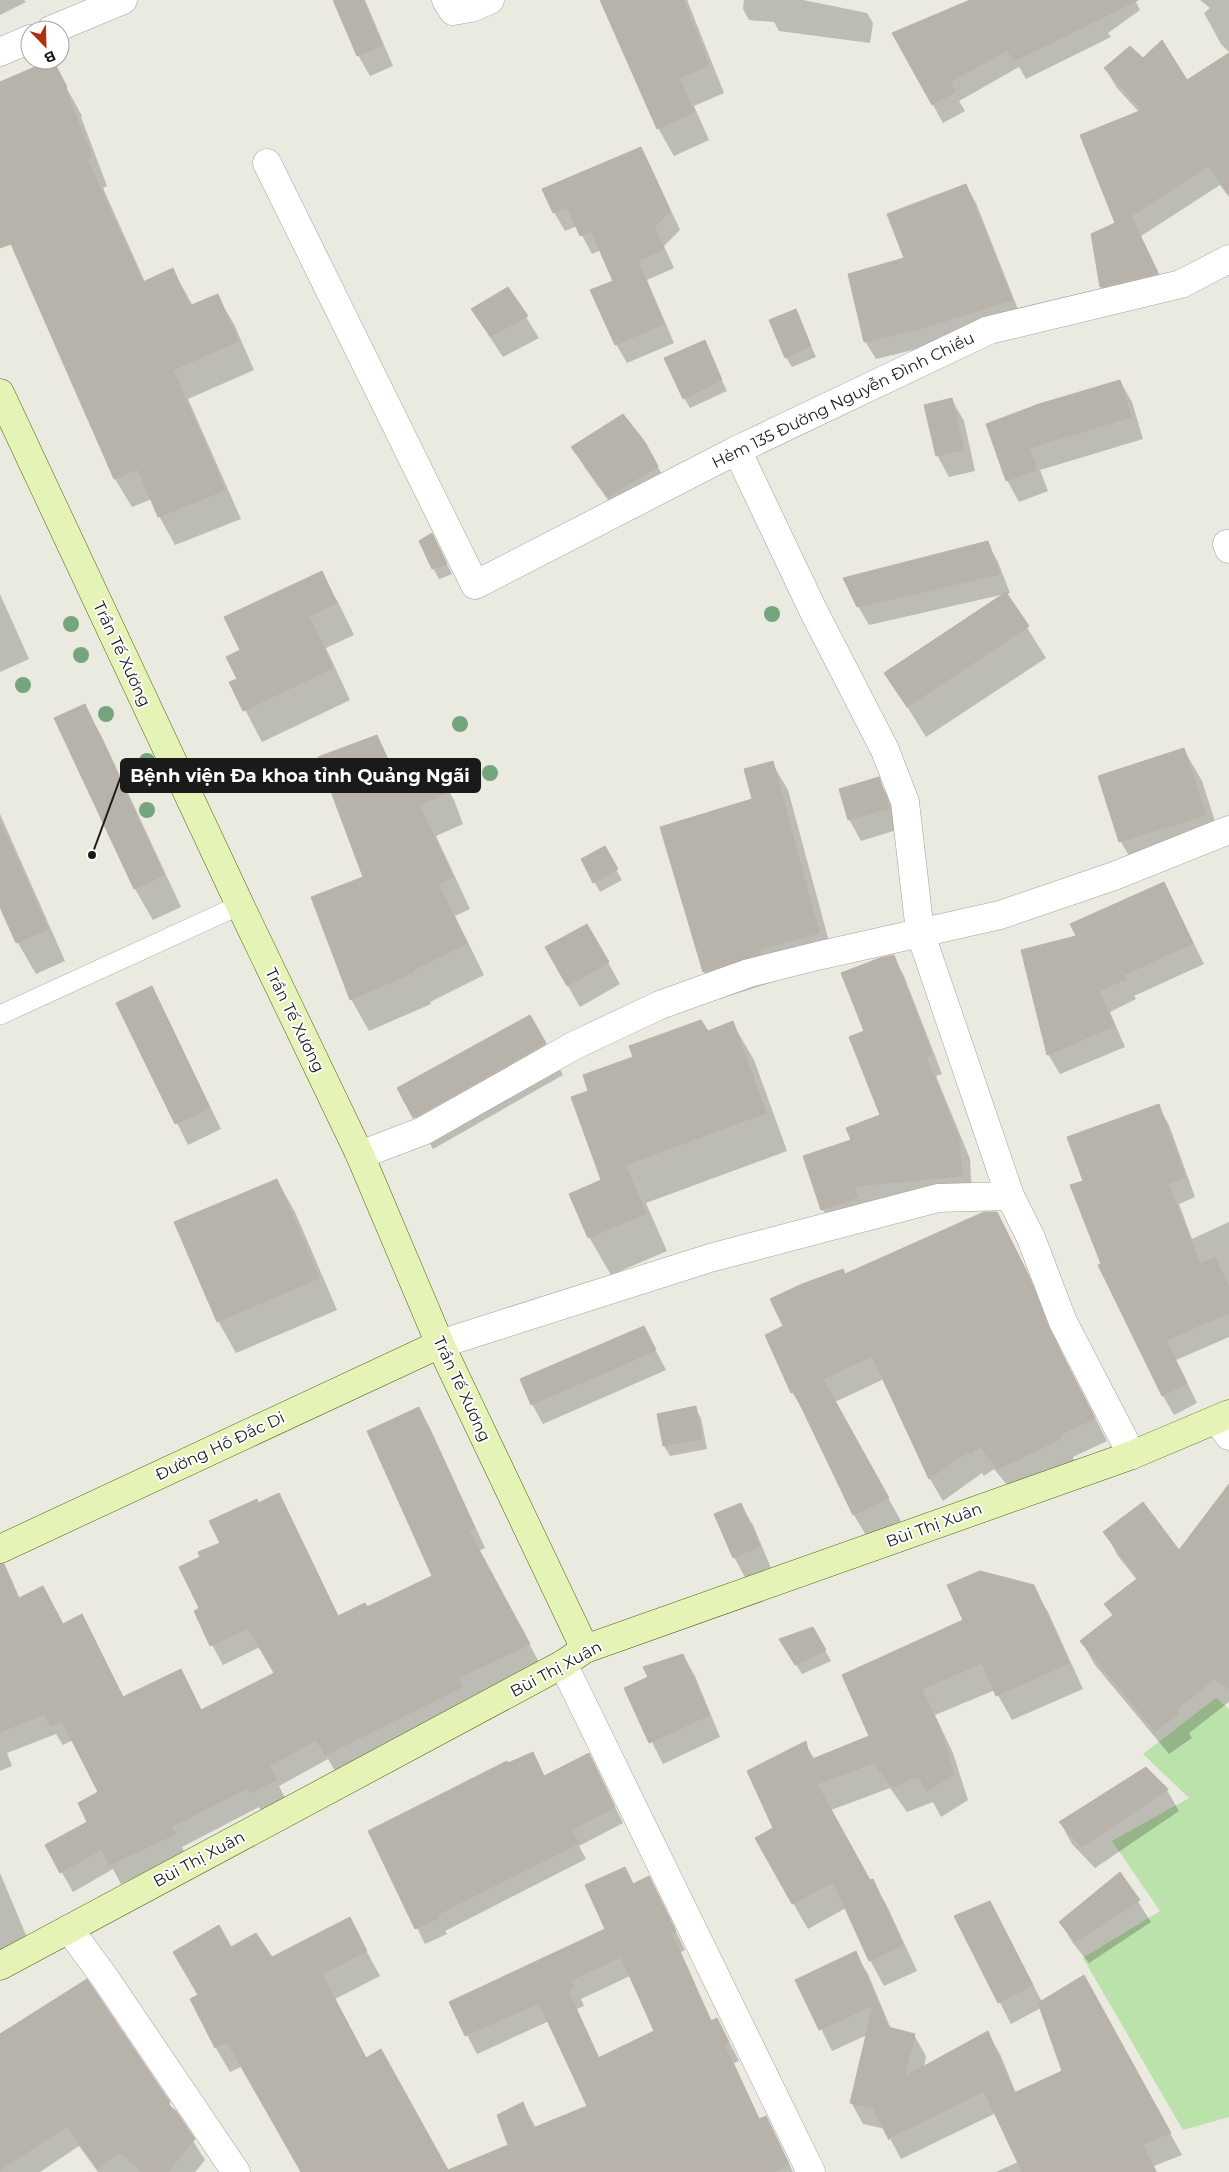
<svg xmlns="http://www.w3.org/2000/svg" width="1229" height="2172" font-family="Montserrat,sans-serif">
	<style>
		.grass { fill: #bbe2aa }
		.shadow { fill: #0003; fill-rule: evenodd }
		.building { fill: #b7b2aa; stroke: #bbb3a4; fill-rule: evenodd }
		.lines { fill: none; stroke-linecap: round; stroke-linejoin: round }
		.lane-casing { stroke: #a1a1a1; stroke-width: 20 }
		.street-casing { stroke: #a1a1a1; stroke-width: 29 }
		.secondary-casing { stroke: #4c650e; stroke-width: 29 }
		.lane { stroke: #fff; stroke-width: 19 }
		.street { stroke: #fff; stroke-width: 28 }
		.secondary { stroke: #e5f3b7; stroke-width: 28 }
		.tree { fill: #75a57d }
		.labels { text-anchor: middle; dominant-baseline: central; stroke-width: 4; stroke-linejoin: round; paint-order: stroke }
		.street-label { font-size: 16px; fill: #1a1a1a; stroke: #fff }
		.leader { fill: none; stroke: #1a1a1a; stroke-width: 2 }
		.callout-dot { fill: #1a1a1a; stroke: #fff; stroke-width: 2 }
		.callout { fill: #1a1a1a; stroke: #1a1a1a; stroke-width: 2 }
		.callout-label { font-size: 18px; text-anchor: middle; font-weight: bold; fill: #fff }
	</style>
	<rect width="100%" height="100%" fill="#ebeae1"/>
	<path class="grass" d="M1216,1698L1229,1709V2117L1183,2130L1083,1958L1160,1911L1112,1841L1189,1798L1143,1754Z"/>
	<g class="shadow">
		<path d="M0,0H24L26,2L0,15Z"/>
		<path d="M335,0H365L393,66L370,76L358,55Z"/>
		<path d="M602,0H687L724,93L694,106L709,140L674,156L658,128Z"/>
		<path d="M744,0H803L867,13L873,23L870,43L779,31L774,22L749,20L743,9Z"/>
		<path d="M972,0H1135L1140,10L1108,33L1111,37L1026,79L1019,67L959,101L965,111L943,123L894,34Z"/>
		<path d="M1200,0H1229V52L1221,44L1204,13L1210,8Z"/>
		<path d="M1143,60L1186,81L1229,73V197L1220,185L1141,236L1168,293L1112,307L1101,287L1092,235L1116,223L1139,112L1117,88L1105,68Z"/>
		<path d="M52,61L82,116L81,117L107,186L103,188L145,282L173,270L193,306L217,296L234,324L254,370L188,399L241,519L175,545L159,516L152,499L132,507L115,479L0,206V83Z"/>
		<path d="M641,148L651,167L680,230L664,246L674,268L647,280L674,343L627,363L616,344L614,281L601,250L592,254L577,226L565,231L554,212Z"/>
		<path d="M966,185L976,203L1021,317L933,345L876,359L865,341L906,259Z"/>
		<path d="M508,288L539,338L503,357L472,310Z"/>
		<path d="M795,311L816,357L792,367L786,357Z"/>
		<path d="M704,342L727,391L690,408L684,398Z"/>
		<path d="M1120,381L1132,402L1143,439L1040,470L1048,491L1019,502L1007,480L1039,405Z"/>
		<path d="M952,400L964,421L975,471L949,477L937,455Z"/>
		<path d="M644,443L670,488L621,518L585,468L573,447Z"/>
		<path d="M987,542L998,562L1010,593L1006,594L1046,658L926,737L886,673L1005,594L869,625L858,606Z"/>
		<path d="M437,545L452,574L439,579L433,568Z"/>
		<path d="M321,573L339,604L354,635L326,648L350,700L262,742L231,683L238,679L242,651Z"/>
		<path d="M0,594L29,659L0,672Z"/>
		<path d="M84,705L102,737L181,907L153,920L135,889Z"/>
		<path d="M376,737L401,782L436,769L454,800L463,824L436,836L470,909L455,916L484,975L430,1002L431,1004L369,1031L351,999L365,877Z"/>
		<path d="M1184,750L1202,781L1223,846L1139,873L1121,842L1099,777Z"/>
		<path d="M772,763L788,790L834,960L775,976L776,981L720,999L704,972L661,828L754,800Z"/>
		<path d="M878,779L890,800L900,829L861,841L849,819Z"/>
		<path d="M0,814L65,961L36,974L18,943L0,904Z"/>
		<path d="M604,848L622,880L600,892L582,860Z"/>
		<path d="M1164,883L1204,964L1134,996L1136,999L1110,1012L1125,1047L1060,1074L1048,1054Z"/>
		<path d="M587,925L620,984L580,1007L546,948Z"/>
		<path d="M893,956L904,976L942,1074L936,1076L970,1159L972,1196L834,1229L823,1210L804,1157L853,1140L881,1116Z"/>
		<path d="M151,988L163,1009L221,1129L188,1145L118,1004Z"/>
		<path d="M530,1017L563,1075L433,1149L399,1089Z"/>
		<path d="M732,1022L754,1060L787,1151L646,1203L667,1251L611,1275L589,1237L603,1181L590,1091Z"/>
		<path d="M1158,1106L1169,1125L1195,1197L1179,1204L1192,1239L1229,1222V1337L1176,1360L1197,1403L1174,1415L1163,1396L1103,1265L1085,1181Z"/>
		<path d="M277,1180L295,1212L337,1310L236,1353L218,1321Z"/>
		<path d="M997,1213L1041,1300L1062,1353L1107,1441L1073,1457L1074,1461L1012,1491L994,1469L984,1476L982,1473L943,1501L930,1479L884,1379L835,1402L901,1521L867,1537L854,1515L806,1415L792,1392L785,1327L845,1275Z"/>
		<path d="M654,1347L666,1370L543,1424L532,1404Z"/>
		<path d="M418,1408L430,1428L485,1548L479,1551L540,1664L469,1698L473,1707L337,1774L328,1759L279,1786L286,1800L262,1812L259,1807L182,1847L185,1854L121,1884L113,1869L73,1892L47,1846L89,1823L99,1793L73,1740L63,1745L56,1734L7,1753L12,1766L0,1771V1609L63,1625L82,1616L124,1698L180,1671L202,1711L276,1674L260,1647L223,1665L212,1645L200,1609L202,1558L221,1543L258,1505L279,1495L339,1617L367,1608L433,1577Z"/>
		<path d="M695,1408L701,1418L707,1449L670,1456L664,1446Z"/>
		<path d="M1229,1501V1702L1189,1733L1192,1738L1169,1754L1095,1665L1082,1642L1113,1616L1106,1604L1137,1580L1118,1556L1105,1532L1179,1552Z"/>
		<path d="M740,1504L753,1525L771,1568L746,1579L734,1557Z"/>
		<path d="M1033,1586L1048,1612L1083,1689L1012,1720L995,1690L935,1715L953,1753L968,1800L941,1817L933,1802L907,1812L890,1788L831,1810L870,1881L872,1880L887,1906L917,1971L884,1986L870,1960L846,1908L808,1929L793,1903L775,1828L805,1743L815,1760L871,1737L964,1621Z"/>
		<path d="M813,1629L831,1661L802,1674L781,1640Z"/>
		<path d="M683,1655L695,1676L720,1737L663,1764L625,1688L650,1677Z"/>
		<path d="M533,1753L545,1777L589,1755L623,1823L579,1846L586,1859L445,1931L447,1934L425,1944L370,1832Z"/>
		<path d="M1146,1768L1167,1790L1179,1811L1095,1868L1072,1844L1060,1822Z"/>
		<path d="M625,1869L634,1885L649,1878L659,1897L685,1950L681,1952L712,2022L717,2019L727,2038L739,2061L734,2063L760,2120L766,2117L793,2172H500L516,2155L523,2104L536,2128L589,2106L549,2021L477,2054L467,2035L607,1930ZM630,1976L655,2032L600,2059L577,2009L584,2006L581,1999Z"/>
		<path d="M0,1873L31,1947L0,1961Z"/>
		<path d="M1120,1874L1151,1922L1089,1963L1073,1943L1060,1922Z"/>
		<path d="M990,1902L1042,2002L1096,1998L1182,2155L1154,2166L1157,2172H996L1018,2162L996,2113L901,2159L885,2129L863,2124L851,2102L867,2035L832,2051L797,1980L855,1953L868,1974L891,2029L914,2035L926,2056L924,2068L988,2033L1000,2054L1016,2093L1063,2071L1041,2008L1011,2024L956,1917Z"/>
		<path d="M349,1919L380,1976L335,1999L367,2059L448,2172H302L243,2066L230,2072L216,2048L199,1996L231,1949L272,1959Z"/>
		<path d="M0,2035L169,2103L205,2160L195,2172H98L79,2146L40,2172H0Z"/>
	</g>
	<g class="building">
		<path d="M333,0H363L382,45L357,56Z"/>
		<path d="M600,0H683L709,65L679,78L694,112L657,129Z"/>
		<path d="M970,0H1138L1014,61L1007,50L950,82L955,92L932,105L892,33Z"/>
		<path d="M1162,40L1187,80L1229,53V194L1208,166L1131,216L1158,273L1100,287L1091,234L1115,223L1080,135L1142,110L1104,68L1130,46L1143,58Z"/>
		<path d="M51,60H53L67,87L65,88L92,157L87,159L143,282L173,268L189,306L218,294L238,341L173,370L225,490L158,517L138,469L114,479L11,244L0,248V82Z"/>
		<path d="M641,147L670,211L654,227L664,249L638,261L664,324L615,345L590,290L613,281L591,231L580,236L567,207L553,213L542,189Z"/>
		<path d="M966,184L1012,300L922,328L864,342L848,274L904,258L887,214Z"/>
		<path d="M508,287L528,316L490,336L471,309Z"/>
		<path d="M796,309L811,346L785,358L769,320Z"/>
		<path d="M705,340L722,380L683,399L664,358Z"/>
		<path d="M1120,380L1131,417L1029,448L1037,470L1006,481L986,424L1039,404Z"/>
		<path d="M952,398L964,450L936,456L924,405Z"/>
		<path d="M623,414L645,442L658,466L608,497L571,447Z"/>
		<path d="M432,533L447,564L432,569L419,541Z"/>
		<path d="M988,541L1000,574L857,607L843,578Z"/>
		<path d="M322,571L337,603L309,616L333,668L243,711L229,682L237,679L226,657L240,650L224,617Z"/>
		<path d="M1006,592L1029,626L907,707L884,673Z"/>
		<path d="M85,704L164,875L134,889L54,718Z"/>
		<path d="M377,735L398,782L437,767L446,793L419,805L453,877L438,884L467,943L413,970L414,972L350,1000L311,897L363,877L318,757Z"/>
		<path d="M1184,748L1206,815L1119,842L1098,776Z"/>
		<path d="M773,761L819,933L760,949L761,954L703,972L660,827L752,799L744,769Z"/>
		<path d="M879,777L889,808L848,820L839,789Z"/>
		<path d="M0,821L48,929L16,943L0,907Z"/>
		<path d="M605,846L618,869L593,883L581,859Z"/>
		<path d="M1164,882L1193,943L1124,975L1126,979L1099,991L1114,1026L1047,1055L1021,950L1076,936L1070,924Z"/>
		<path d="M587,924L609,962L567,986L545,947Z"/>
		<path d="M894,955L932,1054L926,1057L959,1139L962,1176L854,1186L858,1197L821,1210L803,1156L851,1140L846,1128L880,1115L849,1037L864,1031L841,973L880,958Z"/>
		<path d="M152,986L210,1108L175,1124L116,1003Z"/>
		<path d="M530,1015L546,1043L413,1118L397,1088Z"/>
		<path d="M701,1020L708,1031L733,1021L766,1113L625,1165L646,1213L588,1238L569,1194L601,1180L571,1097L588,1091L583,1075L633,1057L629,1046Z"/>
		<path d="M1159,1104L1185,1177L1168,1184L1200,1264L1215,1257L1229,1288V1313L1166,1340L1187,1383L1162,1396L1098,1265L1101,1264L1070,1185L1083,1181L1067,1137Z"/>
		<path d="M277,1179L319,1278L217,1322L174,1222Z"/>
		<path d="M984,1212H997L1029,1276L1049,1329L1095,1418L1061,1434L1062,1438L998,1469L980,1447L970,1454L968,1451L929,1479L872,1356L823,1379L889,1498L853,1515L794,1392L791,1393L765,1335L783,1326L770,1299L802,1284L843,1269L845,1274Z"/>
		<path d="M644,1326L656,1350L531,1405L520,1379Z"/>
		<path d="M696,1406L702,1439L663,1446L657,1414Z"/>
		<path d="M419,1407L475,1528L469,1531L530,1644L458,1678L462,1687L325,1755L316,1740L269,1766L276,1780L250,1793L247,1788L171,1827L175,1834L109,1865L101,1849L60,1873L45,1845L87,1822L78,1803L98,1792L62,1721L50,1726L45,1714L0,1732V1564H4L19,1598L43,1586L63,1624L82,1614L123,1697L181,1669L201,1710L274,1673L248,1628L210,1646L194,1611L199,1608L179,1567L200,1557L198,1552L220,1543L209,1521L257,1499L258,1503L279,1493L338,1616L365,1603L367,1607L432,1576L367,1431Z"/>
		<path d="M1229,1484V1689L1214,1679L1176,1710L1179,1714L1155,1731L1080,1641L1113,1615L1104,1604L1138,1578L1103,1532L1143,1502L1179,1550Z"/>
		<path d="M741,1503L760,1546L733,1558L714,1514Z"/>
		<path d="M980,1571L1034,1585L1069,1663L996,1696L982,1663L922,1689L939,1726L954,1774L926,1792L919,1776L892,1787L874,1763L817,1784L870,1880L873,1879L903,1945L869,1961L833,1882L792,1904L755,1838L773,1828L747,1771L806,1741L810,1760L869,1736L842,1675L963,1620L947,1585Z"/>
		<path d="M813,1627L826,1650L795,1665L779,1639Z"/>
		<path d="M683,1654L709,1715L649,1743L624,1688L648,1677L643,1667Z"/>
		<path d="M533,1752L544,1776L589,1753L615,1807L571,1830L579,1843L437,1915L439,1918L415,1929L368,1831L507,1761L508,1763Z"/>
		<path d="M1146,1767L1168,1789L1082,1847L1059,1822Z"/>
		<path d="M625,1867L633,1884L649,1876L676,1931L671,1933L711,2021L717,2018L729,2042L724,2045L759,2119L766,2116L789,2164L773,2172H301L227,2042L215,2048L190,1999L198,1995L173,1952L219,1925L231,1947L256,1933L272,1957L350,1917L367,1951L322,1974L366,2058L381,2049L448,2170L508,2145L497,2115L523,2102L533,2128L587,2106L539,2003L465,2036L449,2002L605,1929L585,1885ZM621,1957L654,2031L598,2058L568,1990L574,1987L571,1980Z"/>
		<path d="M1120,1872L1140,1900L1075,1942L1059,1922Z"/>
		<path d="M990,1901L1033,1985L998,2003L954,1916Z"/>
		<path d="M856,1951L888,2027L915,2034L904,2077L988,2031L1014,2093L1062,2071L1038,2003L1084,1975L1171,2133L1142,2144L1156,2172H1022L984,2091L889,2138V2140L873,2108L850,2103L873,2005L819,2030L795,1980Z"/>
		<path d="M87,1979L170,2102L168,2105L176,2111L195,2139L167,2172H143L119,2152L98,2169L67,2126L0,2170V2034Z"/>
	</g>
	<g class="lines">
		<defs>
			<path id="lane" d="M0,1015L240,905"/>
			<g id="street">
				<path d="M446,0L453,11L471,8L490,0"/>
				<path d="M51,30L123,0"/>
				<path d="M0,52L30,39"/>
				<path d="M267,163L475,585L737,450L989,330L1181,284L1229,259"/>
				<path d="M737,450L813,610L885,750L905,802L920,932L1010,1196L1031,1238L1063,1322L1132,1455"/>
				<path d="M1227,544L1229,549"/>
				<path d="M360,1155L423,1131L575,1045L660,1005L749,973L817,956L1000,915L1114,876L1229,830"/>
				<path d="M440,1344L710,1258L938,1198L1010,1196"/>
				<path d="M1217,1419L1229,1436"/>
				<path d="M563,1664L811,2172"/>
				<path d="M69,1929L105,1978L236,2172"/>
			</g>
			<g id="secondary">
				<path d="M0,393L240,905L360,1155L440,1344L585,1649"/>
				<path d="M0,1549L440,1344"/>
				<path d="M0,1966L563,1664L585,1649L1132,1455L1229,1414"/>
			</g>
		</defs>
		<use href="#lane" class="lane-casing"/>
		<use href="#street" class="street-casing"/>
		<use href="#secondary" class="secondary-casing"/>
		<use href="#lane" class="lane"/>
		<use href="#street" class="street"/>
		<use href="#secondary" class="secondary"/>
	</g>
	<g class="tree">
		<circle cx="772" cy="614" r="8"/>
		<circle cx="71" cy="624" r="8"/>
		<circle cx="81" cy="655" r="8"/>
		<circle cx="23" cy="685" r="8"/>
		<circle cx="106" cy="714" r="8"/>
		<circle cx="460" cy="724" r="8"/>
		<circle cx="147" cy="761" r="8"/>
		<circle cx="490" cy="773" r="8"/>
		<circle cx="147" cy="810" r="8"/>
	</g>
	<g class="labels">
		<g class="street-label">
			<text transform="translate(843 400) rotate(-26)">Hẻm 135 Đường Nguyễn Đình Chiểu</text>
			<text transform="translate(122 654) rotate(65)">Trần Tế Xương</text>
			<text transform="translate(295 1020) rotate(64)">Trần Tế Xương</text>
			<text transform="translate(462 1389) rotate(65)">Trần Tế Xương</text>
			<text transform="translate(220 1446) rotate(-25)">Đường Hồ Đắc Di</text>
			<text transform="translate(934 1525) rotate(-20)">Bùi Thị Xuân</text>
			<text transform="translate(556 1669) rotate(-28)">Bùi Thị Xuân</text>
			<text transform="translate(199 1859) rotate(-28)">Bùi Thị Xuân</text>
		</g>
	</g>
	<path class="leader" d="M92 855L121 776"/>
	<circle class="callout-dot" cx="92" cy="855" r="5"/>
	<rect class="callout" x="121" y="759" width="359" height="33" rx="5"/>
	<g class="callout-label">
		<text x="300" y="782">Bệnh viện Đa khoa tỉnh Quảng Ngãi</text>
	</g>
	<g transform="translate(45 45) rotate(157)"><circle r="24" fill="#ffffff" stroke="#a3a3a3"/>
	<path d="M0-4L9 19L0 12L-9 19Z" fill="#b32f11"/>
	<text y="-8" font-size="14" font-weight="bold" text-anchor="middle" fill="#1a1a1a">B</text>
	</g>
</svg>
